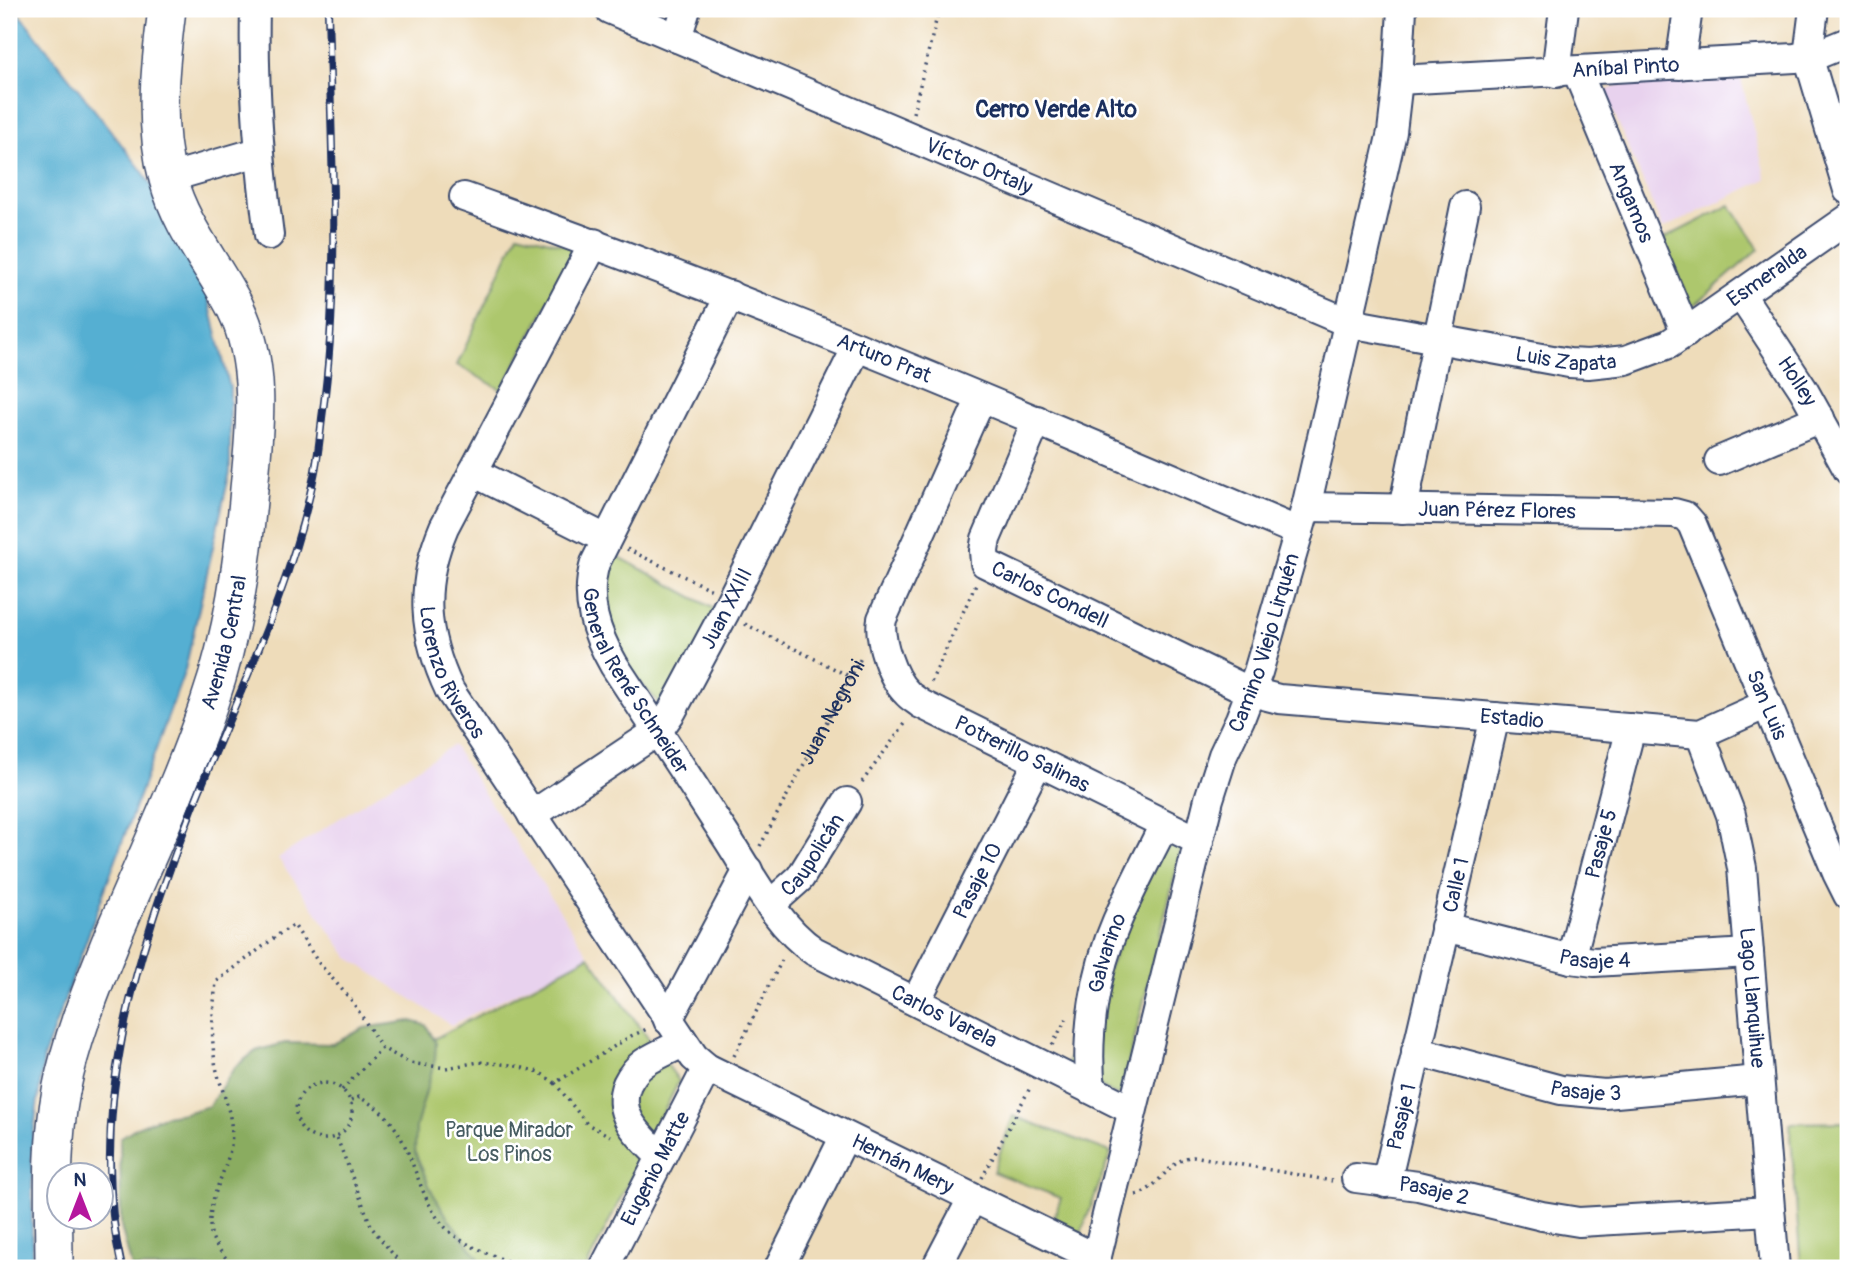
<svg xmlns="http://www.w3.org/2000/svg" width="1857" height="1277" font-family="Pangolin,sans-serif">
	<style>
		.built { fill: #e8d2ee }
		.green { fill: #adc76d; stroke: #647b66; stroke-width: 2 }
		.forest { fill: #8aac60; stroke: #526e5f; stroke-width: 2 }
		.water { fill: #54afd2; stroke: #386f98; stroke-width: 2 }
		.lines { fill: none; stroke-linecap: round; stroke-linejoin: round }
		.minor-casing { stroke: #3b496c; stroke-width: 32 }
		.major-casing { stroke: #3b496c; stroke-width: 40 }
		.path { stroke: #3b496c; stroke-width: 3.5; stroke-dasharray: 2 5; stroke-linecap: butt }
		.minor { stroke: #fff; stroke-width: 28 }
		.major { stroke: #fff; stroke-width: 37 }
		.rail-casing { stroke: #1b2f5e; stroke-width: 8 }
		.rail { stroke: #fff; stroke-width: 5; stroke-dasharray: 16; stroke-linecap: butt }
		.labels { text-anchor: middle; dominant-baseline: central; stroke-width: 5; stroke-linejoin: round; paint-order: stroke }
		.street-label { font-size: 21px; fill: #1b2f5e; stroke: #fff }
		.park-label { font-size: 21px; fill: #475d62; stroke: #fff }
		.neighbourhood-label { font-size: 23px; font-weight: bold; fill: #1b2f5e; stroke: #fff }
	</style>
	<rect width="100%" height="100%" fill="#fff"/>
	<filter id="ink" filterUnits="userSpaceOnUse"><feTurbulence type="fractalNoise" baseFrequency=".0143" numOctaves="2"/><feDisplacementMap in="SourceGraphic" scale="14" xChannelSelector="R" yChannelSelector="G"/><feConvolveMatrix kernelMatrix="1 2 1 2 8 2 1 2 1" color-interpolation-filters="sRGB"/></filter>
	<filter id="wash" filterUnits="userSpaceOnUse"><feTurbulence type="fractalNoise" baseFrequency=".00686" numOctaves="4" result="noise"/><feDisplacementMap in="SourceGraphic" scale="28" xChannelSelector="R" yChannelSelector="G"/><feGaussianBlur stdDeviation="1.57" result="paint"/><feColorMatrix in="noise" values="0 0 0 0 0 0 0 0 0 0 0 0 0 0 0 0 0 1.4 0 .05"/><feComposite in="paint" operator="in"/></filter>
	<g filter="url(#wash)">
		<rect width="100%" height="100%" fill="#eedcba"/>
		<g class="built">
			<path d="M1741,79L1766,179L1663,229L1605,92L1618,85Z"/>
			<path d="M453,745L589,956L451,1025L349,958L278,858Z"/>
		</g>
		<g class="green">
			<path d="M1730,205L1759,249L1691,308L1663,239Z"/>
			<path d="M518,233L577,248L502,390L457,365Z"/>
			<path d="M610,552L718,611L665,709L613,654L600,577Z"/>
			<path d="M1166,836L1183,842L1120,1097L1066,1066Z"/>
			<path d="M589,956L679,1081L586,1268H369L333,1093Z"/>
			<path d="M1013,1116L1111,1152L1079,1239L1050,1228L1061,1198L993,1172Z"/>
			<path d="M1848,1122V1268H1801L1790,1123Z"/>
		</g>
		<path class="forest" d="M411,1021L426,1025L436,1043L435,1059L416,1127L415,1152L431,1190L448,1218L486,1268H132L121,1227L120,1138L137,1127L164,1116L185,1113L209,1106L235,1067L256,1051L285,1043L333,1044L364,1028Z"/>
		<path class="water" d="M18,12L143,172L200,265L230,388V472L185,670L44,1056L32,1144V1268H9V15Z"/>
	</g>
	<g filter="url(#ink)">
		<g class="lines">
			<defs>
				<g id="minor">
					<path d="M255,9C253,85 259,159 269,235"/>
					<path id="s2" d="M609,9L1349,323L1569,363L1588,364L1626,360L1669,344L1848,219"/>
					<path d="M1814,9L1808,56L1848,190"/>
					<path d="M677,38L686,9"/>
					<path d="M1680,65L1688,9"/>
					<path id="s3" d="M1577,71L1686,333"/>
					<path d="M1556,73L1564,9"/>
					<path id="s4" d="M1398,80L1795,58L1821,53L1848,42"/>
					<path d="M168,178L258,152"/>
					<path id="s5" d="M464,197C747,297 1023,414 1299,532"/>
					<path id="s6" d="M594,243L444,527C419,586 423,634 450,691L694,1057L707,1068L1096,1258"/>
					<path id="s7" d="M730,295L595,563C584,600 596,634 614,665C653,724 691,782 729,841C752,877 778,927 814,951L1132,1110"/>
					<path id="s8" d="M1741,295L1803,389L1848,470"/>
					<path id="s9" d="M981,398L882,619C878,639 892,679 907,693C910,697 916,700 921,704L1199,841"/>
					<path id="s10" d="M1037,420L986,539L984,551L985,563L1251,692L1279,699L1700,734L1767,704"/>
					<path d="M1719,461L1820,418"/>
					<path d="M473,472L606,539"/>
					<path id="s11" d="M1306,507L1674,513L1685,516L1692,524L1837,873L1848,895"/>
					<path d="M1403,509L1465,206"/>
					<path id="s12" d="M1700,734L1731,815L1742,868L1775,1268"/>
					<path id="s13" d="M532,815L658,731L672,711L724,614L857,347"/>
					<path id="s14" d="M771,904L800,878L847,802"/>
					<path id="s15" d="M1445,927L1571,959L1594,962L1749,953"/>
					<path id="s16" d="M1571,959L1631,728"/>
					<path id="s17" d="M916,1001L1038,762"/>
					<path d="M668,1020L748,870"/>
					<path id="s18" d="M1416,1051L1561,1090L1605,1094L1759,1080"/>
					<path id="s19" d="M1091,1089C1085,1035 1095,971 1117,921C1131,889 1148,857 1164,825"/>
					<path d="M661,1157C641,1137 614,1115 627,1084C631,1076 637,1068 644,1063C656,1055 671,1049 683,1043"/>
					<path id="s20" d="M1356,1178L1418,1186L1542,1216L1579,1222L1770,1211"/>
					<path id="s21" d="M1386,1183L1495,717"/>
					<path id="s22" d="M604,1268L707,1068"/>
					<path d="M779,1268L845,1136"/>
					<path d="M936,1268L972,1199"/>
					<path id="s23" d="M1094,1268L1209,799L1223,755L1240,719L1258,672L1306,507L1392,132L1398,80L1402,9"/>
				</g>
				<g id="major">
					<path id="s24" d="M54,1268C54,1209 50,1149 61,1091C72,1035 95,981 116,928C148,854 183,779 209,703C233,634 243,561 249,489C255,430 263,363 235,307C213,264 181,227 168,179C153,123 160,65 167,9"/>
				</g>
			</defs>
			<use href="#minor" class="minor-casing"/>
			<use href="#major" class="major-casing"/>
			<g class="path">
				<path d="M913,113L939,9"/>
				<path d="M627,549L712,590"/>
				<path d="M745,624L851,677"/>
				<path d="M931,682L976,584"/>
				<path d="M862,782L907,721"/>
				<path id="s1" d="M760,846L862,656"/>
				<path d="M1052,1045L1067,1018"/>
				<path d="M734,1056L784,956"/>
				<circle cx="324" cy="1111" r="28"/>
				<path d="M555,1083L587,1124L610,1136"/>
				<path d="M342,1090L382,1048"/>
				<path d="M351,1101L359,1097C368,1102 378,1108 385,1115C418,1150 416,1207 455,1236C473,1249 497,1257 518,1265L520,1268"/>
				<path d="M337,1138L372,1228L404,1268"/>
				<path d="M982,1178L1031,1086"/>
				<path d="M1136,1195C1158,1190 1167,1161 1193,1156L1332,1181"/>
				<path d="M235,1268C227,1259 213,1245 211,1233C205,1202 226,1175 231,1145C235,1118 222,1093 216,1067C210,1038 213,1011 216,982L282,932L294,925L318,962L352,1001L382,1048L410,1063L446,1068L479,1062L512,1065L539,1072L555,1083L631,1036L647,1029"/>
			</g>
			<use href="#minor" class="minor"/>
			<use href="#major" class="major"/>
			<defs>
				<path id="rail" d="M122,1268C86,1114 136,955 191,812C234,701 290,594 314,476C318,457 320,437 322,418C341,283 331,145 328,9"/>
			</defs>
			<use href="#rail" class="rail-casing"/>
			<use href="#rail" class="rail"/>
		</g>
	</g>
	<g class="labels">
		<g class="street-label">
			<text stroke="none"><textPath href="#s4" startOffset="228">Aníbal Pinto</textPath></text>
			<text stroke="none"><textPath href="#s2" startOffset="402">Víctor Ortaly</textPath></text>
			<text stroke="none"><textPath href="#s3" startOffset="142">Angamos</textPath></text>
			<text stroke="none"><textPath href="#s2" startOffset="1250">Esmeralda</textPath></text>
			<text stroke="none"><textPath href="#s2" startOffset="1024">Luis Zapata</textPath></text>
			<text stroke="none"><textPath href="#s5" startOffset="450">Arturo Prat</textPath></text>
			<text stroke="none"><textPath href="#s8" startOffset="103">Holley</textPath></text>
			<text stroke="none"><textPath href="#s11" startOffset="191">Juan Pérez Flores</textPath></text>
			<text stroke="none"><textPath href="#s10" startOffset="226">Carlos Condell</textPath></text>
			<text stroke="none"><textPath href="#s13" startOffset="292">Juan XXIII</textPath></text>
			<text stroke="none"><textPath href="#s24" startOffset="656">Avenida Central</textPath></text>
			<text stroke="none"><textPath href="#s23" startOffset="649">Camino Viejo Lirquén</textPath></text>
			<text stroke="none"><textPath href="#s6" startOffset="474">Lorenzo Riveros</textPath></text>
			<text stroke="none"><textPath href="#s7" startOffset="430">General René Schneider</textPath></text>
			<text stroke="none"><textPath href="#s11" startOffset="586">San Luis</textPath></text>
			<text stroke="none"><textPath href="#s1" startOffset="152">Juan Negroni</textPath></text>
			<text stroke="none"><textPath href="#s10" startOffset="712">Estadio</textPath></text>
			<text stroke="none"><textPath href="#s9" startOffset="453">Potrerillo Salinas</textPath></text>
			<text stroke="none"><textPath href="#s16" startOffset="119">Pasaje 5</textPath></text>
			<text stroke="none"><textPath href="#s14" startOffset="65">Caupolicán</textPath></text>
			<text stroke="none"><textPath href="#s17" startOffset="135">Pasaje 10</textPath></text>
			<text stroke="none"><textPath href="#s21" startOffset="306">Calle 1</textPath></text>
			<text stroke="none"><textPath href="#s19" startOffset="138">Galvarino</textPath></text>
			<text stroke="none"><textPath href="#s15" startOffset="154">Pasaje 4</textPath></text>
			<text stroke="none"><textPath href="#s12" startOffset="271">Lago Llanquihue</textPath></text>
			<text stroke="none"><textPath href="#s7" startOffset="903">Carlos Varela</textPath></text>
			<text stroke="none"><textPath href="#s18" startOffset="175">Pasaje 3</textPath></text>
			<text stroke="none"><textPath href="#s21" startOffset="68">Pasaje 1</textPath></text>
			<text stroke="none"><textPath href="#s6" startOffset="1166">Hernán Mery</textPath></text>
			<text stroke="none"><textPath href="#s22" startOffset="112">Eugenio Matte</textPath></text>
			<text stroke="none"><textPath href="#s20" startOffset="79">Pasaje 2</textPath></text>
		</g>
		<g class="park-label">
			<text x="509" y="1130">Parque Mirador<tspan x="509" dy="24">Los Pinos</tspan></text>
		</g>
		<g class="neighbourhood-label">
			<text x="1056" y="109">Cerro Verde Alto</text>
		</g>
	</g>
	<rect width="1857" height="1277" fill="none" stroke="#fff" stroke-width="35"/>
	<g transform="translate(80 1196)"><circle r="33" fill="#ffffff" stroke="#a4acbf" stroke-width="2"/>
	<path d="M0-5L12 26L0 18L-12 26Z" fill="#b5179e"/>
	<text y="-10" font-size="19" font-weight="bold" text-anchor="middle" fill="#1b2f5e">N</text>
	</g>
</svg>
